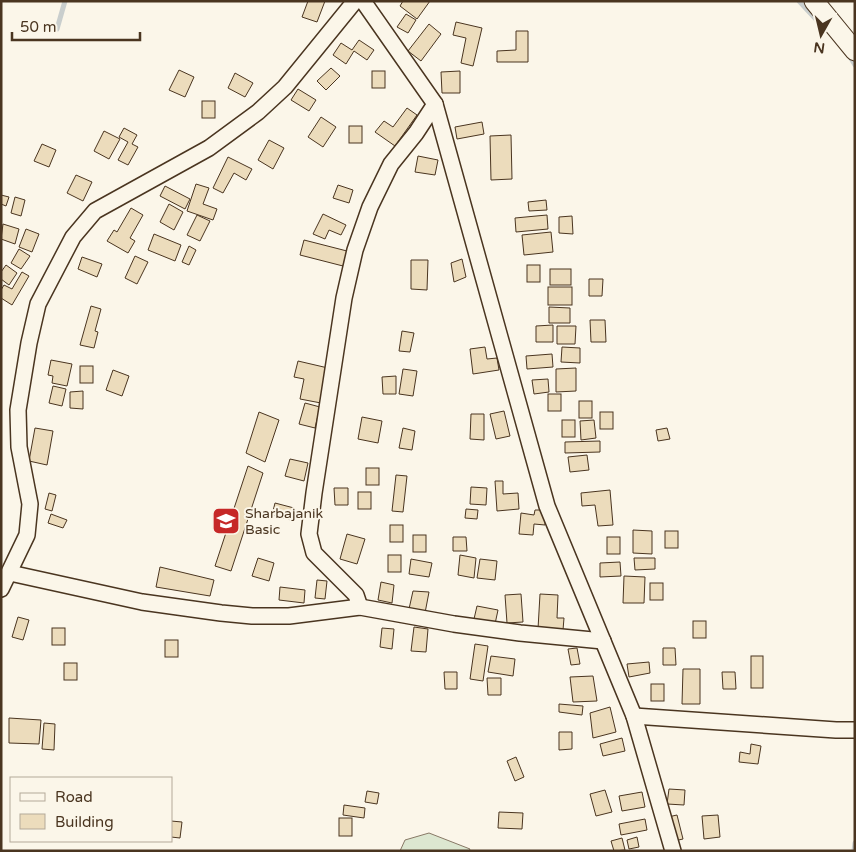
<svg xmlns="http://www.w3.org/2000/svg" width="856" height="852" font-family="'Varela Round',sans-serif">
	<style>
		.green { fill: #dce7d0; stroke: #887966 }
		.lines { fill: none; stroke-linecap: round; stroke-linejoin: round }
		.stream { stroke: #c9cecd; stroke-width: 5 }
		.building { fill: #ecdcbc; stroke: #4a3520 }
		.minor-casing { stroke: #4a3520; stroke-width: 18 }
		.tertiary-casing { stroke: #4a3520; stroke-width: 21 }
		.minor { stroke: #fbf6e9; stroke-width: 15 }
		.tertiary { stroke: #fbf6e9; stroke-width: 19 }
		.labels { text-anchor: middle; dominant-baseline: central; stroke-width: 4; stroke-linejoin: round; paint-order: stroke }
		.poi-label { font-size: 14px; fill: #4a3520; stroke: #fbf6e9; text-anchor: start }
	</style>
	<rect width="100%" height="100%" fill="#fbf6e9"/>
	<path class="green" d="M429,833L470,849L469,851H400L405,840Z"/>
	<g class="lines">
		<g class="stream">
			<path d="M799,1L826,30"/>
			<path d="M57,29L65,1"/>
			<path d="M849,55L855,65"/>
			<path d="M854,851L855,843"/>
		</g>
	</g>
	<g class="building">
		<path d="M308,1H325L317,22L302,17Z"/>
		<path d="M403,1H430L417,19L400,6Z"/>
		<path d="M406,14L416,20L408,33L397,27Z"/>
		<path d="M456,22L482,28L473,66L461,63L466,38L453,35Z"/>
		<path d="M429,24L441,34L421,61L408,51Z"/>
		<path d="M516,31H528V62H497V51L516,50Z"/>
		<path d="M359,40L374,50L367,60L354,51L346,64L333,55L341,43L352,50Z"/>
		<path d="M331,68L340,76L326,90L317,81Z"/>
		<path d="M179,70L194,77L185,97L169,90Z"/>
		<rect x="372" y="71" width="13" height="17"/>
		<path d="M460,71V93H442L441,72Z"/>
		<path d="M235,73L253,83L245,97L228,88Z"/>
		<path d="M298,89L316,100L309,111L291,100Z"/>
		<rect x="202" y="101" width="13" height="17"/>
		<path d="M407,108L417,115L395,146L375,132L384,121L393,127Z"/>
		<path d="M321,117L336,127L323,147L308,137Z"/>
		<path d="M482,122L484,134L457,139L455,127Z"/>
		<rect x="349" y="126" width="13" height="17"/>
		<path d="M124,128L137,135L132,144L138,147L128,165L118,160L128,142L119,137Z"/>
		<path d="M104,131L120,139L109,159L94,151Z"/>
		<path d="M511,135L512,179L491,180L490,136Z"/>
		<path d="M269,140L284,148L273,169L258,160Z"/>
		<path d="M42,144L56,150L49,167L34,161Z"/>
		<path d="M418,156L438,160L435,175L415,172Z"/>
		<path d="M228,157L252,169L246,180L234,173L223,193L213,188Z"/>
		<path d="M76,175L92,182L83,201L67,193Z"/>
		<path d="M196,184L209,188L203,204L217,209L213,220L187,211Z"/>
		<path d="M338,185L353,190L349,203L333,198Z"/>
		<path d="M165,186L190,199L185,209L160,196Z"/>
		<path d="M1,195L9,197L6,206L1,204Z"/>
		<path d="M15,197L25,200L21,216L11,213Z"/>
		<path d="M546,200L547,210L529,211L528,202Z"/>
		<path d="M169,204L183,212L174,230L160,222Z"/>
		<path d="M131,208L143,215L130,238L135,241L128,253L107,241L114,230L117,232Z"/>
		<path d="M323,214L346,225L341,235L329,230L325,239L313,234Z"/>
		<path d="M197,215L210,221L200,241L187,235Z"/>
		<path d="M547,215L548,229L516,232L515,218Z"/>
		<path d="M572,216L573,234L559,233V217Z"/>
		<path d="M3,224L19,229L15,244L1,239Z"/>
		<path d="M26,229L39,234L32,252L19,247Z"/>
		<path d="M551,232L553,252L524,255L522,235Z"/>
		<path d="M154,234L181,245L175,261L148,250Z"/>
		<path d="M304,240L347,251L343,266L300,255Z"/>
		<path d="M189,246L196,250L189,265L182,262Z"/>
		<path d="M19,249L30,256L21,269L11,263Z"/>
		<path d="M135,256L148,262L137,284L125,278Z"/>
		<path d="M82,257L102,264L97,277L78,269Z"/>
		<path d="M462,259L466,277L454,282L451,263Z"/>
		<path d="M411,260H428L427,290L411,289Z"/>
		<path d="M6,265L17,273L9,285L1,279V272Z"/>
		<rect x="527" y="265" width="13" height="17"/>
		<rect x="550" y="269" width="21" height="16"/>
		<path d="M22,272L29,276L12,305L1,298V290L4,285L12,289Z"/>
		<path d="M589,279H603L602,296H589Z"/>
		<rect x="548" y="287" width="24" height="18"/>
		<path d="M91,306L101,309L95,331L98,332L94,348L80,345Z"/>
		<path d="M549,307L570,308V323H549Z"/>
		<path d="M590,320H605L606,342H591Z"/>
		<path d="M553,325V342H536V326Z"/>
		<path d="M557,326H576L575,344H557Z"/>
		<path d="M402,331L414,333L410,352L399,351Z"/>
		<path d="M485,347L487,359L497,358L499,370L473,374L470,349Z"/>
		<path d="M562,347L580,348V363L561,362Z"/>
		<path d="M552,354L553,367L527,369L526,356Z"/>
		<path d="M51,360L72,364L67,386L52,383L53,376L48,375Z"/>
		<path d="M298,361L328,368L321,403L300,399L304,379L294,377Z"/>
		<rect x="80" y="366" width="13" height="17"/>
		<path d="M576,368V391L556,392V369Z"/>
		<path d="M403,369L417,371L413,396L399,394Z"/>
		<path d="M113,370L129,376L122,396L106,390Z"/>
		<path d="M396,376V394H383L382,377Z"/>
		<path d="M548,379L549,392L534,394L532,380Z"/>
		<path d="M53,386L66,389L62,406L49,403Z"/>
		<path d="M83,391V409L70,408V392Z"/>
		<rect x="548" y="394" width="13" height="17"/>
		<rect x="579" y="401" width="13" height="17"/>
		<path d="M305,403L320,407L315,428L299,424Z"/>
		<path d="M504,411L510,436L496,439L490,414Z"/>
		<path d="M259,412L279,420L265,462L246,453Z"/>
		<rect x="600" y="412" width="13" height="17"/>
		<path d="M471,414H484V440L470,439Z"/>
		<path d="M362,417L382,421L378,443L358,439Z"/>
		<rect x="562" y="420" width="13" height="17"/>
		<path d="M594,420L596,438L581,440L580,421Z"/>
		<path d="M35,428L53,431L47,465L29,461Z"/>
		<path d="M403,428L415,431L412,450L399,448Z"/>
		<path d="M667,428L670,439L658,441L656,430Z"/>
		<path d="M600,441V452L565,453V442Z"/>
		<path d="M587,455L589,470L570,472L568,457Z"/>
		<path d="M290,459L308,463L304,481L285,476Z"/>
		<path d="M248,466L263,473L231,571L215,566Z"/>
		<rect x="366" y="468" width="13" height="17"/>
		<path d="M396,475L407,476L403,512L392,511Z"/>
		<path d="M495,481H503V494L518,493L519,509L497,511Z"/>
		<path d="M471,487L487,488L486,505L470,504Z"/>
		<path d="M334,488H348V505H335Z"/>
		<path d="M610,490L613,525L598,526L595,505L582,506L581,493Z"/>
		<rect x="358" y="492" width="13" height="17"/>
		<path d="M49,493L56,495L52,511L45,509Z"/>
		<path d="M275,503L294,508L291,520L272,515Z"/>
		<path d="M466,509L478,510L477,519L465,518Z"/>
		<path d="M535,510H546L545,525L534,524L533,535L519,534L521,513L534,515Z"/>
		<path d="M51,514L67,520L63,528L48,523Z"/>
		<rect x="390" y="525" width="13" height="17"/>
		<path d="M633,530L652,531V554L633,553Z"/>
		<rect x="665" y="531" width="13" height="17"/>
		<path d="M347,534L365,539L357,564L340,559Z"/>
		<rect x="413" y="535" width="13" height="17"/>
		<path d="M453,537H466L467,551H453Z"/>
		<rect x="607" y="537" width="13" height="17"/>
		<rect x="388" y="555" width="13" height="17"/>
		<path d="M460,555L476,558L474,578L458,575Z"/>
		<path d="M258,558L274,563L269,581L252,576Z"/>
		<path d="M634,558H655V569L635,570Z"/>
		<path d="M411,559L432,563L429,577L409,574Z"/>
		<path d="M480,559L497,561L495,580L477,578Z"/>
		<path d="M620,562L621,576L600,577V563Z"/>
		<path d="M160,567L214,580L210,596L156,587Z"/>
		<path d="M624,576L645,577L644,603H623Z"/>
		<path d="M317,580L327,581L325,599L315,598Z"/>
		<path d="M381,582L394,585L392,603L378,600Z"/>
		<rect x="650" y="583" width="13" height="17"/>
		<path d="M280,587L305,590L304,603L279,600Z"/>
		<path d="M413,591L429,592L425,613L409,609Z"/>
		<path d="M521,594L523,622L507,623L505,595Z"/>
		<path d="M540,594L558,595L557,618H564L563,630L538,629Z"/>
		<path d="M477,606L498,610L495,624L474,619Z"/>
		<path d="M18,617L29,620L23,640L12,637Z"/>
		<rect x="693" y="621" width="13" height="17"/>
		<path d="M414,627L428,629L426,652L411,651Z"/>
		<rect x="52" y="628" width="13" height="17"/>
		<path d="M382,628L394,629L392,649L380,647Z"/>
		<rect x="165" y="640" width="13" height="17"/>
		<path d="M475,644L488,646L483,681L470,679Z"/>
		<path d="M577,648L580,664L571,665L568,649Z"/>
		<path d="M663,648H675L676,665H663Z"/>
		<path d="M491,656L515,659L513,676L488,672Z"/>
		<rect x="751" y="656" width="12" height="32"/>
		<path d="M649,662L650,673L629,677L627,664Z"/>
		<rect x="64" y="663" width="13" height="17"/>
		<path d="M683,669H700V704H682Z"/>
		<path d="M444,672H457V689H445Z"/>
		<path d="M722,672H735L736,689H723Z"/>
		<path d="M593,676L597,701L573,702L570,677Z"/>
		<path d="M487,678H501V695H488Z"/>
		<rect x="651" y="684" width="13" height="17"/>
		<path d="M559,704L583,706L582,715L559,712Z"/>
		<path d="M610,707L616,732L593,738L590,713Z"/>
		<path d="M9,718L41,720L39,744L9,743Z"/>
		<path d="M44,723L55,724L54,750L42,749Z"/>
		<path d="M559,732H572V749L559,750Z"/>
		<path d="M622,738L625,751L603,756L600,744Z"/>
		<path d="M751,744L761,746L758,764L739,762L740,752L750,754Z"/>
		<path d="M516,757L524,777L515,781L507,761Z"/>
		<path d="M669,789L685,790L684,805L667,804Z"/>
		<path d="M605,790L612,812L596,816L590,794Z"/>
		<path d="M367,791L379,793L377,804L365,802Z"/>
		<path d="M642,792L645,807L622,811L619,796Z"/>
		<path d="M344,805L365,808L364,818L343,815Z"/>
		<path d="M499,812L523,813L522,829L498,828Z"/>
		<path d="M677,815L683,839L674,841L668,817Z"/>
		<path d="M718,815L720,837L704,839L702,816Z"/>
		<rect x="339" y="818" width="13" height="18"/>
		<path d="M645,819L647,830L621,835L619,824Z"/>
		<path d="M171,821L182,822L180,838L171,837Z"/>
		<path d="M637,837L639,847L629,849L627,840Z"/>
		<path d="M622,838L625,850L614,851L611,841Z"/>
	</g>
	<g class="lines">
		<defs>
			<g id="minor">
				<path d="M363,1L435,104L547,506L634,716L673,851"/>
				<path d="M10,573L142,602L221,613L252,616H289L360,607L454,624L520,633L603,641"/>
				<path d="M1,589L27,535L30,504L19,447L18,410L29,343L38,304L73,237L95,211L209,148L258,112L285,87L355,1"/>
				<path d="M360,607L356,595L314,553L309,534L314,493L344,298L355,250L370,207L391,164L416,133L435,104"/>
				<path d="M634,716L836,730H855"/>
			</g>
			<path id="tertiary" d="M814,1L855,51"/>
		</defs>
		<use href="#minor" class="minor-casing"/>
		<use href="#tertiary" class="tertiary-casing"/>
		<use href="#minor" class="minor"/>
		<use href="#tertiary" class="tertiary"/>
	</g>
	<defs>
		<symbol id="school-square" viewBox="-11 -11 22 22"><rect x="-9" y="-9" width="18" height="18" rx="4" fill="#c62828" stroke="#fbf6e9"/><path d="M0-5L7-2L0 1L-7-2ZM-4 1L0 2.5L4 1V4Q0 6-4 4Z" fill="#fff"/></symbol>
	</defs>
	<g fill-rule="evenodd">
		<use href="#school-square" x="210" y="505" width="32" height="32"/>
	</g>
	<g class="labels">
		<g class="poi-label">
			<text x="245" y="513">Sharbajanik<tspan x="245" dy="16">Basic</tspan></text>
		</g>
	</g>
	<rect width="856" height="852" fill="none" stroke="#4a3520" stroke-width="5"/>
	<rect x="10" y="777" width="162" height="65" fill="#fbf6e9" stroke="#b4a999"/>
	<rect x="20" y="793" width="25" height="8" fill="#fbf6e9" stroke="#b4a999"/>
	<text x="55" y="802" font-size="15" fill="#4a3520">Road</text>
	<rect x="20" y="814" width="25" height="15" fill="#ecdcbc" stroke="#b4a999"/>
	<text x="55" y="827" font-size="15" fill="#4a3520">Building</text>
	<g transform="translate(821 35) rotate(188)" stroke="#fbf6e9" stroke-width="4" paint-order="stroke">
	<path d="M0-4L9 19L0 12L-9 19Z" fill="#4a3520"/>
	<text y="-8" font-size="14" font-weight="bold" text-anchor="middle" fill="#4a3520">N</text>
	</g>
	<path d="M12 32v8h128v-8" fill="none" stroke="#4a3520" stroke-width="2.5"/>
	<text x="20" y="32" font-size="15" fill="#4a3520" stroke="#fbf6e9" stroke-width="4" paint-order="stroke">50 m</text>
</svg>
